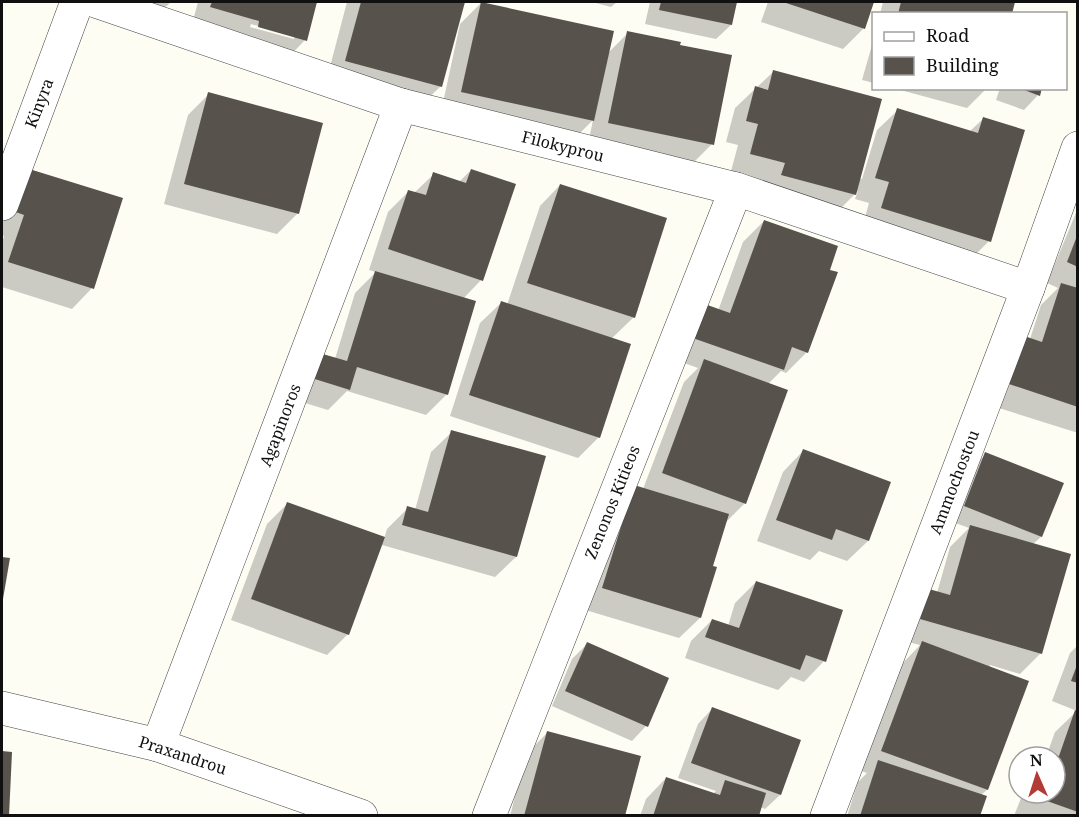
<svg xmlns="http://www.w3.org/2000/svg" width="1079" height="817" font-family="'Noto Serif',serif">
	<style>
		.shadow { fill: #0003; fill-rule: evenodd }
		.building { fill: #58524d }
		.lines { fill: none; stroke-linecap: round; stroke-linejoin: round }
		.minor-casing { stroke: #434343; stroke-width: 34 }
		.minor { stroke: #fff; stroke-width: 33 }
		.labels { text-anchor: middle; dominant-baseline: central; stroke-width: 6; stroke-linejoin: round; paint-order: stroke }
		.street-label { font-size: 16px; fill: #101010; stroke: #fff }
	</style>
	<rect width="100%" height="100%" fill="#fefdf4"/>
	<g class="shadow">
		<path d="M133,2H171L162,10Z"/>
		<path d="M198,2H316L305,40L285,61L191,28ZM251,24L294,36V39L250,27Z"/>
		<path d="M347,2H463L441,86L420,106L326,82Z"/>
		<path d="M592,2H617L611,7Z"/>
		<path d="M650,2H735L731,25L716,39L645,24Z"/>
		<path d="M768,2H873L864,28L843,49L761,22Z"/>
		<path d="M883,2H1014L1011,14H880Z"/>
		<path d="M481,3L608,53L628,33L712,144L691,165L588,144L593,120L572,141L441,112L460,24Z"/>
		<path d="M874,38V83L862,80Z"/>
		<path d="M773,72L859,178L862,179L877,130L898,110L969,132L983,119L989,241L969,261L862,228L869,203L855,199L858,191L834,215L730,175L738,145L726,142L735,108Z"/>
		<path d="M893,88H987L967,108Z"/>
		<path d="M1000,88H1041L1038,95L1024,110L996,100Z"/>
		<path d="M209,94L298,213L277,234L164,204L188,115Z"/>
		<path d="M471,170L481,280L463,299L447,394L426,415L347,391L328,410L282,396L335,359L355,293L376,272L369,270L388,212L409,191L414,193L434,174L459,182Z"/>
		<path d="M560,185L634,317L611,339L599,437L578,458L450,416L480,323L501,303L507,305L540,206Z"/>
		<path d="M121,199L92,288L72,309L2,287V243L4,236L2,235V205Z"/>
		<path d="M1078,208V433L980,402L1030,339L1041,305L1058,288L1047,283Z"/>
		<path d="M764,221L828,271L807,352L786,373L781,371L768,384L745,503L724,524L711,566L715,568L700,618L679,638L582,609L614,507L643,489L684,382L698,368L667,357L718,311L743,242Z"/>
		<path d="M452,432L516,557L495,577L382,545L348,634L327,655L231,620L267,524L288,503L384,539L387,529L408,508L415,510L431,452Z"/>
		<path d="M803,451L889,482L868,541L847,561L819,551L810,560L757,541L783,472Z"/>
		<path d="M986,454L1062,484L1041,537L1033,544L1041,653L1020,674L990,665L989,668L987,790L981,795L979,816H847L858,782L867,773L861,771L902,664L920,645L900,640L937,593L950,547L969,528L950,521L971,469Z"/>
		<path d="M2,558L9,560L2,597Z"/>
		<path d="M756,582L824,661L804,682L791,677L778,690L685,658L691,641L712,620L728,626L735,603Z"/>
		<path d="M587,644L667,679L646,726L632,741L552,706L572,659Z"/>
		<path d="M1078,645V816H1014L1023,793H1055V757H1046L1055,732L1077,711L1052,701L1070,653Z"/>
		<path d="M712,709L799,740L780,795L765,809L760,807L758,816H640L646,799L666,778L713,794L716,791L678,778L698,724Z"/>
		<path d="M547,733L624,816H510L526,754Z"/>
		<path d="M2,753H10L8,816H2Z"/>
	</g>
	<g class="building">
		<path d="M212,2H317L307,41L258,27L259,21L210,7Z"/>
		<path d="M361,2H465L442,87L345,61Z"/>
		<path d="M481,2L614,31L594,121L461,92Z"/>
		<path d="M661,2H737L732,25L659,10Z"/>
		<path d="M783,2H874L865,29Z"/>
		<path d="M901,2H1015L1012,14H898Z"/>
		<path d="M627,31L681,42L680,45L732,55L714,145L608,123Z"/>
		<path d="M773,70L882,99L856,195L781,175L785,163L750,154L758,124L746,121L755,86L768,90Z"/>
		<path d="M1019,88H1042L1040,96Z"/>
		<path d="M208,92L323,123L299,214L184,184Z"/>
		<path d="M897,108L978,133L983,117L1025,130L991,242L881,208L889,182L875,178Z"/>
		<path d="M26,168L123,198L94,289L8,262L24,215L13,211Z"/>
		<path d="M471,169L516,184L483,281L388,249L408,190L426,195L433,172L466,183Z"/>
		<path d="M560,184L667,218L635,318L527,283Z"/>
		<path d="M764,220L838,246L830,270L838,272L808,353L792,347L784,370L687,336L699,302L730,313Z"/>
		<path d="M1077,236H1078V267L1067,262Z"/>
		<path d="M375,271L476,301L448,395L357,367L350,390L302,375L309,350L347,361Z"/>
		<path d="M1061,283L1078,288V407L1000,381L1015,333L1042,342Z"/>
		<path d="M501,301L631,344L600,438L469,395Z"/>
		<path d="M704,359L788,390L746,504L662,473Z"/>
		<path d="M451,430L546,456L517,557L402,525L407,506L428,512Z"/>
		<path d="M803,449L891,482L869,541L836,529L832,540L776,520Z"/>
		<path d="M985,452L1064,483L1042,537L964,506Z"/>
		<path d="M634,485L729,514L713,566L717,567L701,618L602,588Z"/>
		<path d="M287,502L385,537L349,635L251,599Z"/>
		<path d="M970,525L1071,554L1042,654L920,619L929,589L950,595Z"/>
		<path d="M2,557L10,558L3,599H2Z"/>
		<path d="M756,581L843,610L826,662L806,655L800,670L705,637L712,619L739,628Z"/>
		<path d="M922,641L1029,681L988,790L881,751Z"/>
		<path d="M587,642L669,678L648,727L565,691Z"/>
		<path d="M1077,665H1078V683L1071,681Z"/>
		<path d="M712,707L801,740L781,795L691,763Z"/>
		<path d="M1075,710L1078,711V812L1033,796L1035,793H1055V757H1048L1049,753L1059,756Z"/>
		<path d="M547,731L641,756L625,816H524Z"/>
		<path d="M2,751L12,752L9,816H2Z"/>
		<path d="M878,760L987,796L980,816H860Z"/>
		<path d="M666,777L720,795L725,780L766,793L759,816H653Z"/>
	</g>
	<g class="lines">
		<defs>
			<g id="minor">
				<path d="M98,2L401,105L736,189L1028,288"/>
				<path d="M2,204L77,2"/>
				<path d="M2,708L158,745L361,816"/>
				<path d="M158,745L401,105"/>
				<path d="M489,816L736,189"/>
				<path d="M827,816L1028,288L1078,148"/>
			</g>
		</defs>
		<use href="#minor" class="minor-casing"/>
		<use href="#minor" class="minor"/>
	</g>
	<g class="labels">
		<g class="street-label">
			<text transform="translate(39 103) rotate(-69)">Kinyra</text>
			<text transform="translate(563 146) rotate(14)">Filokyprou</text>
			<text transform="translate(280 425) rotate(-69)">Agapinoros</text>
			<text transform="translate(954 482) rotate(-69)">Ammochostou</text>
			<text transform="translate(612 502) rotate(-68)">Zenonos Kitieos</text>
			<text transform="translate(183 755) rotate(18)">Praxandrou</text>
		</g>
	</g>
	<rect width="1079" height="817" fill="none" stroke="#101010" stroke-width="6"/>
	<rect x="872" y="12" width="195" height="78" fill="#ffffff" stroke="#9f9f9f" stroke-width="1.5"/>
	<rect x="884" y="32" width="30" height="9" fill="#ffffff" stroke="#9f9f9f" stroke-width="1.5"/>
	<text x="926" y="42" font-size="18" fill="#101010">Road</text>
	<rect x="884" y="57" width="30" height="18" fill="#58524d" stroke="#9f9f9f" stroke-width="1.5"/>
	<text x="926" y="72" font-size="18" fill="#101010">Building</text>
	<g transform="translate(1037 775) rotate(357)"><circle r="28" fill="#ffffff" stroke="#9f9f9f" stroke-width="1.5"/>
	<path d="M0-4.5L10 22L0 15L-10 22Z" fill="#b33b35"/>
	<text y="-9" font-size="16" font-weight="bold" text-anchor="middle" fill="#101010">N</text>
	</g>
</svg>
